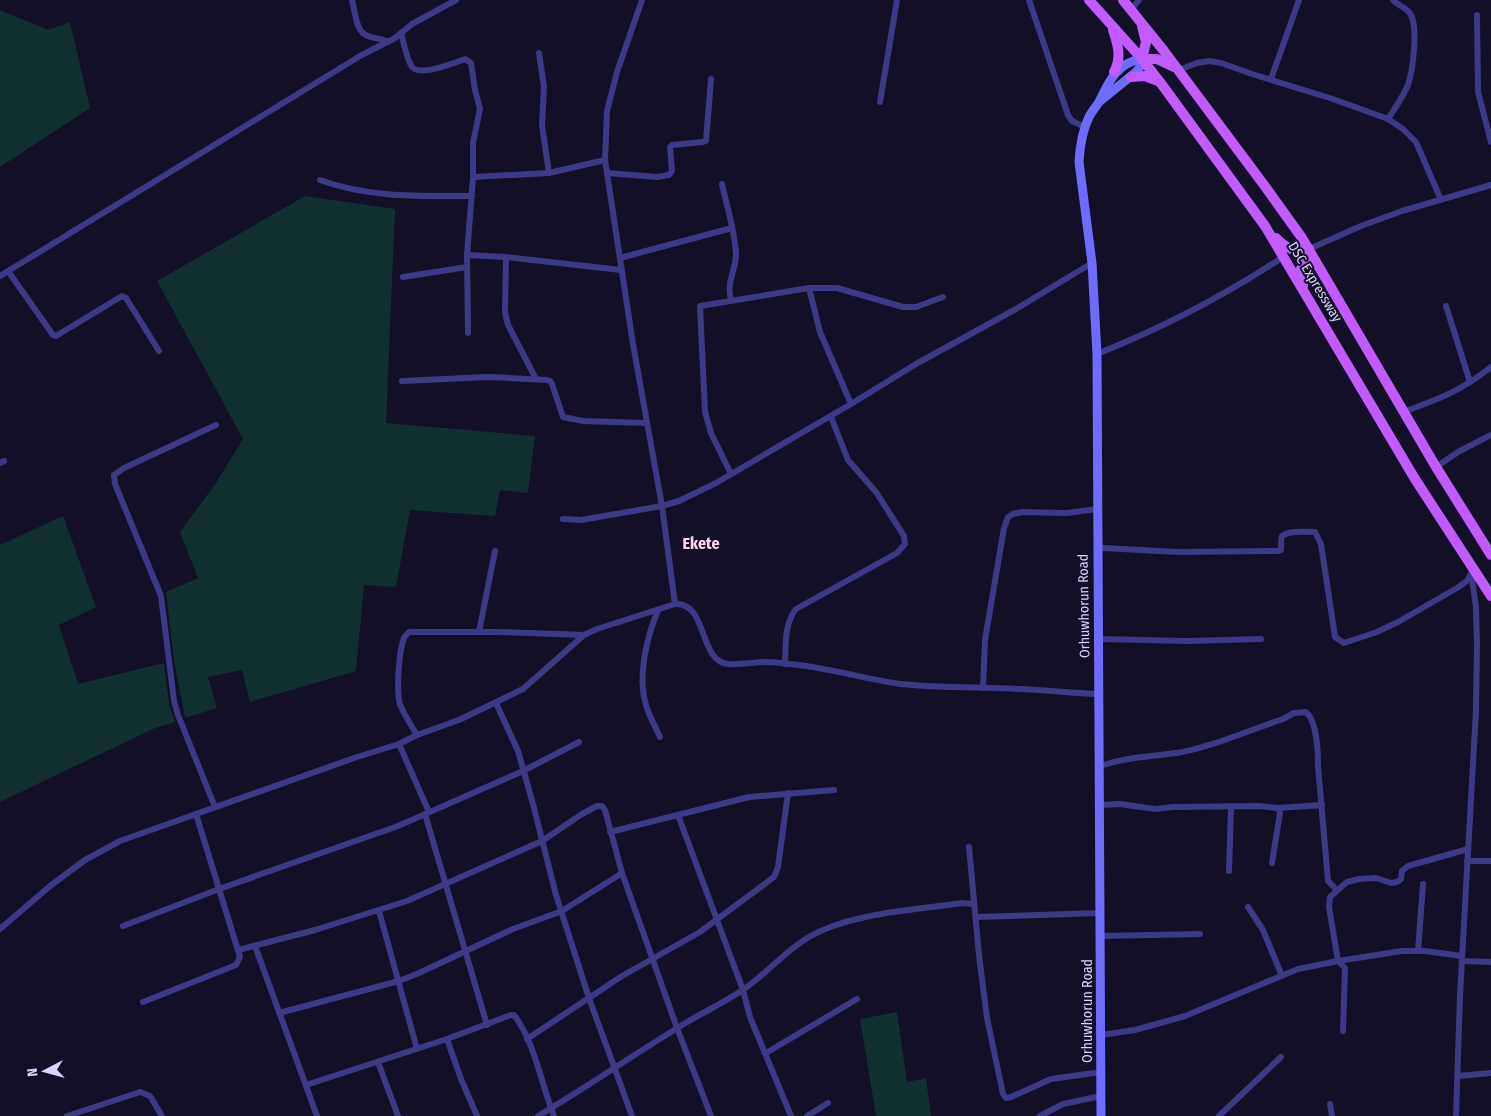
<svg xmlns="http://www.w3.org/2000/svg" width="1491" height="1116" font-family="'Fira Sans Condensed',sans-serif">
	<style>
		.green { fill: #12302f }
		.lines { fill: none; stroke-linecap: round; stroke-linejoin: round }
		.street { stroke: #3d3a85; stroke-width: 6 }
		.secondary { stroke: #6f6bff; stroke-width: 9 }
		.primary { stroke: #c25bff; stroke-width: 10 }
		.labels { text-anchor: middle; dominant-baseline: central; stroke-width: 4; stroke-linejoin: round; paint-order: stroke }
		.street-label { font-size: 14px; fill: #d9d4ff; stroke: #130f26 }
		.quarter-label { font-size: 16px; font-weight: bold; fill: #ffd6f0; stroke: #130f26 }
	</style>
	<rect width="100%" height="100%" fill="#130f26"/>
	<g class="green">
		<path d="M0,10L48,30L70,22L90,108L0,167Z"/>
		<path d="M305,196L395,209L386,423L535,436L528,493L500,490L495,516L410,510L396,587L364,585L356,671L250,702L242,670L208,677L217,708L185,718L174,661L166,592L198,578L180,532L216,483L243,439L157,281Z"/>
		<path d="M63,516L96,607L59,625L78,684L164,663L169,704L175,722L155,728L0,802V545Z"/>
		<path d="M897,1012L907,1082L926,1078L931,1116H876L860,1019Z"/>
	</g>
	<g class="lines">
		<g class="street">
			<path d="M352,0C355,11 356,33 368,36C375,39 381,38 388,42"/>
			<path d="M642,0L617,72L607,111L605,160L633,344L662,506L675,604"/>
			<path d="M1029,0L1068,115L1072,121L1085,127"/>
			<path d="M1131,10L1139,0"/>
			<path d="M1477,15L1478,92L1491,142"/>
			<path d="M401,33C404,43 406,58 412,67C420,77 454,63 465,59L471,63L475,90L480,109L473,143V177L549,173L605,160"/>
			<path d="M539,53L544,87L542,125L549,173"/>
			<path d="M1179,70L1197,63L1209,61L1221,63L1252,74L1333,99L1388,119L1403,129L1416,142L1441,200"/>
			<path d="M1271,79L1299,0"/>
			<path d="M880,102L897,0"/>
			<path d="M1388,119C1395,108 1403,97 1408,85C1413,70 1418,28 1411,15C1407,7 1398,6 1393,0"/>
			<path d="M607,173L657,177L669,175L672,171L670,147L672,145L703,142L706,141L711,79"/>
			<path d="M320,180C369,198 420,196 472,196"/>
			<path d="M722,184C727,207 735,231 736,254C736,271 726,281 731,300"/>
			<path d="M1309,249L1361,226L1402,211L1491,185"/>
			<path d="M467,255L506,257L621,270"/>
			<path d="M506,257L505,312L508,325L536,379"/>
			<path d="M620,258L732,228"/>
			<path d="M8,271L53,335L56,336L122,296L126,298L159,351"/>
			<path d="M0,276L360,56L395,38L412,24L456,0"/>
			<path d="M403,277L467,267"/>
			<path d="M809,288L820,332L851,404"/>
			<path d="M1446,306L1470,382"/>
			<path d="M468,333L467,255L473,177"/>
			<path d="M1097,354C1162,328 1224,296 1283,257"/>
			<path d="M402,381L488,377L547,380L550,381L552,384L563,417L583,421L647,423"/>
			<path d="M1403,412C1439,399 1461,391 1491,367"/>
			<path d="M0,463L4,461"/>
			<path d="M1436,467L1458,452L1491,435"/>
			<path d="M731,474L711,433L705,412L700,306L809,288H837L903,307H916L943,297"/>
			<path d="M563,519L581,520L662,506L679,501L716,483L851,404L916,364L1016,309L1092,263"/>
			<path d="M1097,549L1103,548L1178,552L1277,551L1281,550C1282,546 1280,541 1282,536C1291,530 1305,532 1315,532L1321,544L1335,637L1344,643L1377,632L1398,622L1457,588L1467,581L1471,573"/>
			<path d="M658,610C647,637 637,676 646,705C649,716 655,726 660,737"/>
			<path d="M479,632L495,551"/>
			<path d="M1098,639L1188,641L1261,639"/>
			<path d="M785,664C786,645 784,624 796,609L897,553L905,544L904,536L876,492L848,460L831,417"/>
			<path d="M983,688L985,640L1004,528L1008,517L1013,514L1022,512L1067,513L1097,509"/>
			<path d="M496,703L518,751L533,804L556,895L589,998L632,1116"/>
			<path d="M417,735C411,725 404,715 400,704C396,691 399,650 404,638C405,636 408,633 409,632H500L584,635"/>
			<path d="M399,744L429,812"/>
			<path d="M1100,766C1126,757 1149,757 1176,753C1209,748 1250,730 1283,719L1294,713L1306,712C1317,721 1318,753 1318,766L1328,881L1337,890"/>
			<path d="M1100,805L1120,804L1155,809L1173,807L1259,806L1278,808L1280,813L1272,863"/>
			<path d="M215,807L178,715L174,701L161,596L115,484L114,475L124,468L216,425"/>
			<path d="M1278,808L1322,805"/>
			<path d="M425,814L487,1025"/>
			<path d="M678,815L743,990L750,1017L791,1116"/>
			<path d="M610,832L749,797L834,790"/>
			<path d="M969,847L979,955L987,1018L1003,1094L1006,1098L1011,1097L1051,1079L1101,1072"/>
			<path d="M1467,861H1491"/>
			<path d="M1229,871L1231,807"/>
			<path d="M1248,907L1263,930L1282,976"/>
			<path d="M379,911L417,1049"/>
			<path d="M976,917L1101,913"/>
			<path d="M123,926L219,889L398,826L523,771L579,742"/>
			<path d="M0,929L50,886L85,860L120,841L357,757L399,744L417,735L459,720L523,689L584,635L597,629L675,604C708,602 698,661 728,664C741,665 754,662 766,662C774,662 782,663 789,664C827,667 863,679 901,684C940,688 979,687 1018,689C1045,690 1071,693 1098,694"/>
			<path d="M1101,936L1200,934"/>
			<path d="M255,946L317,1116"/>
			<path d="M238,950L315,930L407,901L542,841L582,814L597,806H602L605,810L622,873L677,1028L711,1116"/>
			<path d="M1418,951L1423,884"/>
			<path d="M1462,961L1491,962"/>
			<path d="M143,1002L236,965L240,957L196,814"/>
			<path d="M279,1013L399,981L419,973L513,929L562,911L622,873"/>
			<path d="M1343,1031L1345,968L1338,961L1329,907L1330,897L1347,882L1359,879L1376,878L1391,883L1397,882L1401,879L1402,871L1408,866L1468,849"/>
			<path d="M1101,1035L1135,1030L1185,1016L1298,969L1338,961L1402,951H1425L1462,956"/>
			<path d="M447,1039L461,1079L477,1116"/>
			<path d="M527,1039L622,976L700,932L774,877L778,867L788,793"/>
			<path d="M766,1053L857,999"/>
			<path d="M378,1062L398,1116"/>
			<path d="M1458,1076L1491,1073"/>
			<path d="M306,1085L447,1039L511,1015H514C535,1042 541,1084 554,1116"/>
			<path d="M1330,1104L1332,1116"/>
			<path d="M67,1116L140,1092L150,1096L162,1116"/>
			<path d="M538,1116C585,1088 630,1057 676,1029C697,1015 720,1005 741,991C770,972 791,943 823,930C866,912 915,910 961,903L974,904"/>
			<path d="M807,1116L828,1103"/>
			<path d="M1040,1116L1063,1104L1101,1096"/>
			<path d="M1219,1116L1281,1057"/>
			<path d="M1456,1116L1460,995L1476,710L1477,645L1476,607L1472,579L1474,571"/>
		</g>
		<path class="secondary" d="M1099,102L1136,72L1140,67L1142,59C1118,62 1109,81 1100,100C1097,106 1092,111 1089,117C1082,131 1080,145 1079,162L1092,263L1097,354L1101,1116"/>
		<g class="primary">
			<path d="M1089,0L1142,59L1160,82L1265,226L1415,479L1491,596"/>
			<path d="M1123,0L1164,51L1264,185L1302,238L1436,467L1491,555"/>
			<path d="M1142,26L1146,42L1142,59H1157L1174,67"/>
			<path d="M1113,30C1118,45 1122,58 1114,72"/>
			<path d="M1131,77L1145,76L1158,81"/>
			<path d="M1276,238C1286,248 1295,253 1309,249"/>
			<path d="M1303,286L1301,269L1309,249"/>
		</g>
	</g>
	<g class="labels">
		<g class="street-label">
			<text transform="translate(1315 282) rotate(59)">DSC Expressway</text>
			<text transform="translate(1084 606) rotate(-91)">Orhuwhorun Road</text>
			<text transform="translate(1087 1011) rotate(-90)">Orhuwhorun Road</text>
		</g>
		<g class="quarter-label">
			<text x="701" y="543">Ekete</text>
		</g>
	</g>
	<g transform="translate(45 1071) rotate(264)" stroke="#130f26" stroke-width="4" paint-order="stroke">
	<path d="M0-4L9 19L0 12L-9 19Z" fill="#d9d4ff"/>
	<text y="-8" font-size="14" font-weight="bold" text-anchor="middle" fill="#d9d4ff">N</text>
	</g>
</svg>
